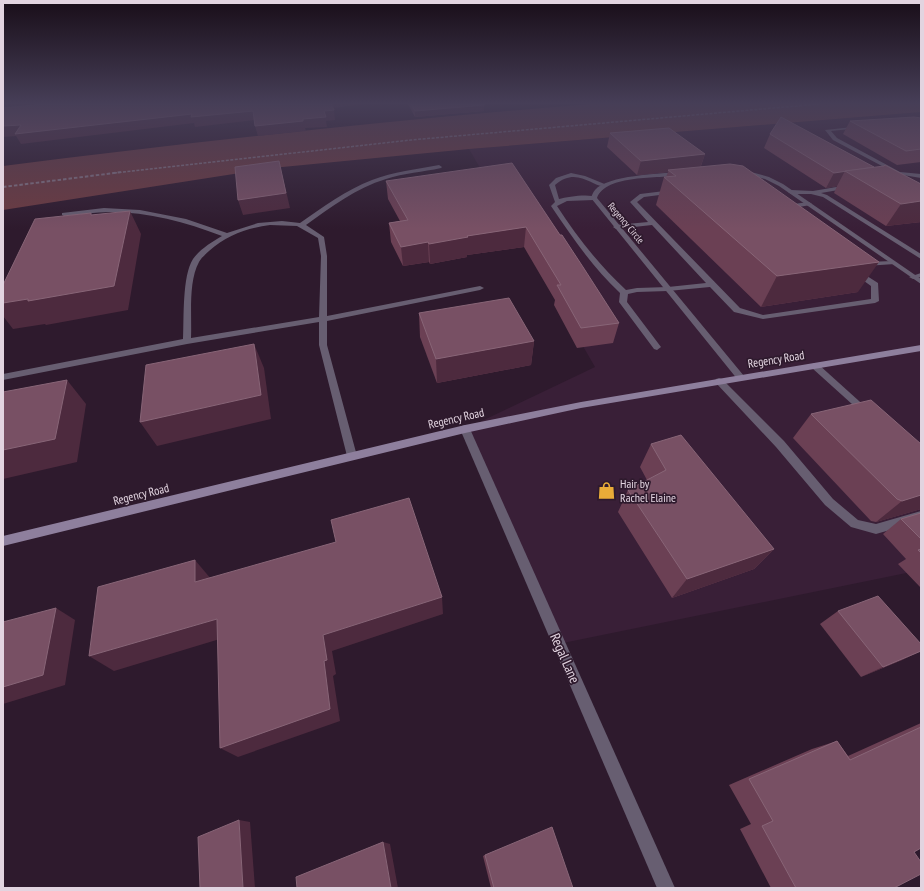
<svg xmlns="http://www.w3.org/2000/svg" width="924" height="891" font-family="'PT Sans Narrow',sans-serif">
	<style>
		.built { fill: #391f37 }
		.forest { fill: #6d3b41 }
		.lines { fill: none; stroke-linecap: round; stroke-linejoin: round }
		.lane { fill: #675e71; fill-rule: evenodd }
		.street { fill: #675e71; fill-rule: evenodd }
		.secondary { fill: #8e7f9d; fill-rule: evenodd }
		.rail-far1 { stroke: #877685; stroke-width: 1.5; stroke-dasharray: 3 1.5; stroke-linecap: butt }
		.rail { stroke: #877685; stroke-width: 2; stroke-dasharray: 3.5 2; stroke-linecap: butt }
		.wall { fill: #6b4054 }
		.shaded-wall { fill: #4d2a3e }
		.building { fill: #785064; stroke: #886577 }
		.labels { text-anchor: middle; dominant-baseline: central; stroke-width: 3.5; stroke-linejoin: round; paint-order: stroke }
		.far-street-label { font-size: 10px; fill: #e2d4e0; stroke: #2e1a2d }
		.street-label { font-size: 12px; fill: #e2d4e0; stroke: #2e1a2d }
		.poi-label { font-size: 12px; fill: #e2d4e0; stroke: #2e1a2d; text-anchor: start }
		.near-street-label { font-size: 14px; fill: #e2d4e0; stroke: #2e1a2d }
	</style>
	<rect width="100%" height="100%" fill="#2e1a2d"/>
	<path class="built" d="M921,112V570L558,644L465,429L595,367L469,149Z"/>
	<path class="forest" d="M590,104H921V112L469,149L272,168L3,210V166C198,141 394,120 590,104Z"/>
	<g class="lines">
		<g class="lane">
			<path d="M862,126L860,128L831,131L837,138L900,172L921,174V178L897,174L833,140L825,130Z"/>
			<path d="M439,165L442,167L441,168C423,172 404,173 386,179C356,188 331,207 306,225L324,237L327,256V316L480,286L484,288L480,290L327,321V345L357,456L356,459H348L347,456L319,345V322L187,344L3,380V374L183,339C184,319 182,276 193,259C200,249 212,242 222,236C185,222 149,212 110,212C95,212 79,215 64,216L62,215V213L104,208L140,210L186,219L227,233L258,223L282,221L300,223C323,207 346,190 372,180C393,172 417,169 439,165ZM270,225L297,226L318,238L321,256L319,317L191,338C192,316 188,282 199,262C201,258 206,254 209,251C227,235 247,228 270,225Z"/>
			<path d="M571,173L585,176L607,185C596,192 579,164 555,185L559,199C568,197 590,193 597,198L594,200L567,201L557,206C577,237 599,265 626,290L637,288L668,287L706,283L652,225L616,229L613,227L616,225L648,222L630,202L640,194L673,190L675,191V193L644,197L637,202L740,308L763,315L871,299V286L853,273V269H856L878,283L879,301L875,303L763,319L734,312L710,287L668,291L637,292L628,294L627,302L661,347L657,350L654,349L619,302L620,293C593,268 572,237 551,206L555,202L549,185L556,178Z"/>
			<path d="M848,185L851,187L850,188L821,193L827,195L921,254V259L823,197L811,194H791L788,192L791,190L813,191Z"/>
			<path d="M809,202L812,204L811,205L786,209L783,207L786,205Z"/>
			<path d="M893,261L895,262V264L865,266L862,264L865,262Z"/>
			<path d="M921,273V277L913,279L909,277Z"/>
			<path d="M815,363L818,364L869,410L871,412L869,414H863L812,368L811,366L812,364Z"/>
			<path d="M719,378L722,379L784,441L833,499L858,520L876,524L921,511V521L876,534L851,527L825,505L776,447L716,383L715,381L716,379Z"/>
		</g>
		<g class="street">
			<path d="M740,169L769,177L783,184L921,279V284L779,186L765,179L738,172L737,171Z"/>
			<path d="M679,172L682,174L681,175C659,179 606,174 597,198L744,376L745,378L744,380H738L591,198C592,195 593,192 595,190C608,175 659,174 679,172Z"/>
			<path d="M465,425L468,426L470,429L675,888H657L460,429L462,426Z"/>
		</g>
		<path class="secondary" d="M921,345V351L581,408L465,433L3,546V536L465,425L581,402Z"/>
		<path class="rail-far1" d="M114,173L411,140L819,104"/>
		<path class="rail" d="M3,187L122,172"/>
	</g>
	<g class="wall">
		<path d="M408,104H484V111L415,117Z"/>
		<path d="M921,118V162L897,165L843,134L850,121Z"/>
		<path d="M610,133L705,154L701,166L858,292L761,307L656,205L664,177H666L668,172L637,175L607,147Z"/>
		<path d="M770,134L874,167L921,184V222L886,226L834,193L837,186L826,188L764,148Z"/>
		<path d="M386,181L560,235L619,323L613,343L577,348L554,305L555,300L524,247L467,255V257L430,264L429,262L403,266L391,242L389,223L400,221L388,199Z"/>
		<path d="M419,313L534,341L531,365L437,383L420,337Z"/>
		<path d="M811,414L921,444V509L876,522L871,521L793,438Z"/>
		<path d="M651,444L774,549L754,569L672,598L618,512L628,490L647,480L640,467Z"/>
		<path d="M921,513V588L898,564L906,559L883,534L901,519Z"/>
		<path d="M838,611L921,651L902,660L861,677L820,624Z"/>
		<path d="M921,723V848L914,852L894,888H771L740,829L751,824L729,785L812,749L837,741L848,756Z"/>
		<path d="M485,855L573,888H491L483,856Z"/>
	</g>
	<g class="shaded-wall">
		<path d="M3,104H94L3,114Z"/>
		<path d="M330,104H363L334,108L335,110H334L335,120L326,121L327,127L305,128L306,131L258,136L255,126L303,119L324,111Z"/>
		<path d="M484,105V111L415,117V111Z"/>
		<path d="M253,111L255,120L195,127L194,123L21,144L16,136L3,137V126L21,125L192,114Z"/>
		<path d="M705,154L700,168L668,170V172L637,175L641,161Z"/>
		<path d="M279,161L290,208L243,215L238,200Z"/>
		<path d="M874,167L845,171L837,186L826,188L834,173Z"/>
		<path d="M921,201V222L886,226L901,204Z"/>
		<path d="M130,211L141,234L128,310L46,325L45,324L13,329L3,316V303Z"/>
		<path d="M526,227L524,247L467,255V257L430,264L429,244L467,236Z"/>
		<path d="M428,242L429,262L403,266L401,247Z"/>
		<path d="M879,262L858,292L761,307L777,276Z"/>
		<path d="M534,341L531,365L437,383L436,359Z"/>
		<path d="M254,344L264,368L271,419L157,446L140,422Z"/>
		<path d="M67,380L86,404L77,462L3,479V450Z"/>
		<path d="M921,495V509L876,522L902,501Z"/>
		<path d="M774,549L754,569L672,598L687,579Z"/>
		<path d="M195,560L211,579L195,582Z"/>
		<path d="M442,597L443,614L332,651L336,674L333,676L340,721L238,757L220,748L324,661L323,635Z"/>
		<path d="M56,608L75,620L65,685L3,704V687Z"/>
		<path d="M217,619L233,635L114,671L89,656Z"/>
		<path d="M921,651L902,660L861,677L883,667Z"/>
		<path d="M239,820L250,822L255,888H243Z"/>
		<path d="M383,842L390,844L398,888H391Z"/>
	</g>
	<g class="building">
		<path d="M45,104H331L334,110L324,111L326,117L303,119V121L255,126L253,111L191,117L192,114L15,134L21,125L3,126V108Z"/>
		<path d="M411,104H484V105L415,111Z"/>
		<path d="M781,117L874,167L834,173L770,134Z"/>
		<path d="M914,117L921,118V149L906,151L850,121Z"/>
		<path d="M669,128L705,154L641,161L610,133Z"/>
		<path d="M279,161L286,193L238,200L235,167Z"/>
		<path d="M512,163L560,235H562L583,267L619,323L581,328L557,285H561L526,227L467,236L468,237L429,244L428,242L401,247L389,223L408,220L386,181Z"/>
		<path d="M730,164L743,166L879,262L777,276L664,177L676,176L668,170Z"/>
		<path d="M885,165L921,184V201L901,204L845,171L884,166Z"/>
		<path d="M130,211L114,286L28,301V299L3,303V285L35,219L91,213V215Z"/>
		<path d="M509,298L534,341L436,359L419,313Z"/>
		<path d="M254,344L261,395L140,422L146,365Z"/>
		<path d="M67,380L55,439L3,450V392Z"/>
		<path d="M871,400L921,444V495L902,501L897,499L811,414Z"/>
		<path d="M681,435L774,549L687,579L628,490L666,470L651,444Z"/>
		<path d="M409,498L442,597L323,635L327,660L324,661L330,709L220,748L217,619L89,656L98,587L195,560V582L336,542L331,520Z"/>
		<path d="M921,513V539L901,519Z"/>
		<path d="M921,549V553L918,550Z"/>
		<path d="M878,596L921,644V651L883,667L838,611Z"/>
		<path d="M56,608L43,675L3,687V622Z"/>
		<path d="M921,727V848L914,852L921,862V874L894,888H796L762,826L773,821L749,779L837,741L850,760Z"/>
		<path d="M239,820L243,888H200L198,837Z"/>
		<path d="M552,827L573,888H494L485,855Z"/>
		<path d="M383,842L391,888H297L296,877Z"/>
	</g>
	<linearGradient id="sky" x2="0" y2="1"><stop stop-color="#190e19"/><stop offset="0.45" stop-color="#463e57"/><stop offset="1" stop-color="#463e57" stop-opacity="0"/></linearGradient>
	<rect width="924" height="229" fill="url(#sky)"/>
	<defs>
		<symbol id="shop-bare" viewBox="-9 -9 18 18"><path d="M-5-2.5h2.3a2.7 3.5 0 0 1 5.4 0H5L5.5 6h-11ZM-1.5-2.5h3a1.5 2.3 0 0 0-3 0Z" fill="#e9ab38" stroke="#2e1a2d" stroke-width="2.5" paint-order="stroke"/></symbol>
	</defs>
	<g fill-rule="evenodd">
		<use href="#shop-bare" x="594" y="478" width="25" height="25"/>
	</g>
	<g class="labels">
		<g class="far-street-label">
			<text transform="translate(626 223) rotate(50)">Regency Circle</text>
		</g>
		<g class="street-label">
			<text transform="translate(776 359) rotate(-9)">Regency Road</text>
			<text transform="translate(456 418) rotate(-13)">Regency Road</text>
			<text transform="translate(141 494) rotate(-14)">Regency Road</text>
		</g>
		<g class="poi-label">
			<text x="620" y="483">Hair by<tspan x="620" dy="14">Rachel Elaine</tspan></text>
		</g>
		<g class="near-street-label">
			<text transform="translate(565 658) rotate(66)">Regal Lane</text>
		</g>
	</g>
	<rect width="924" height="891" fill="none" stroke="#e2d4e0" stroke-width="8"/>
</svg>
